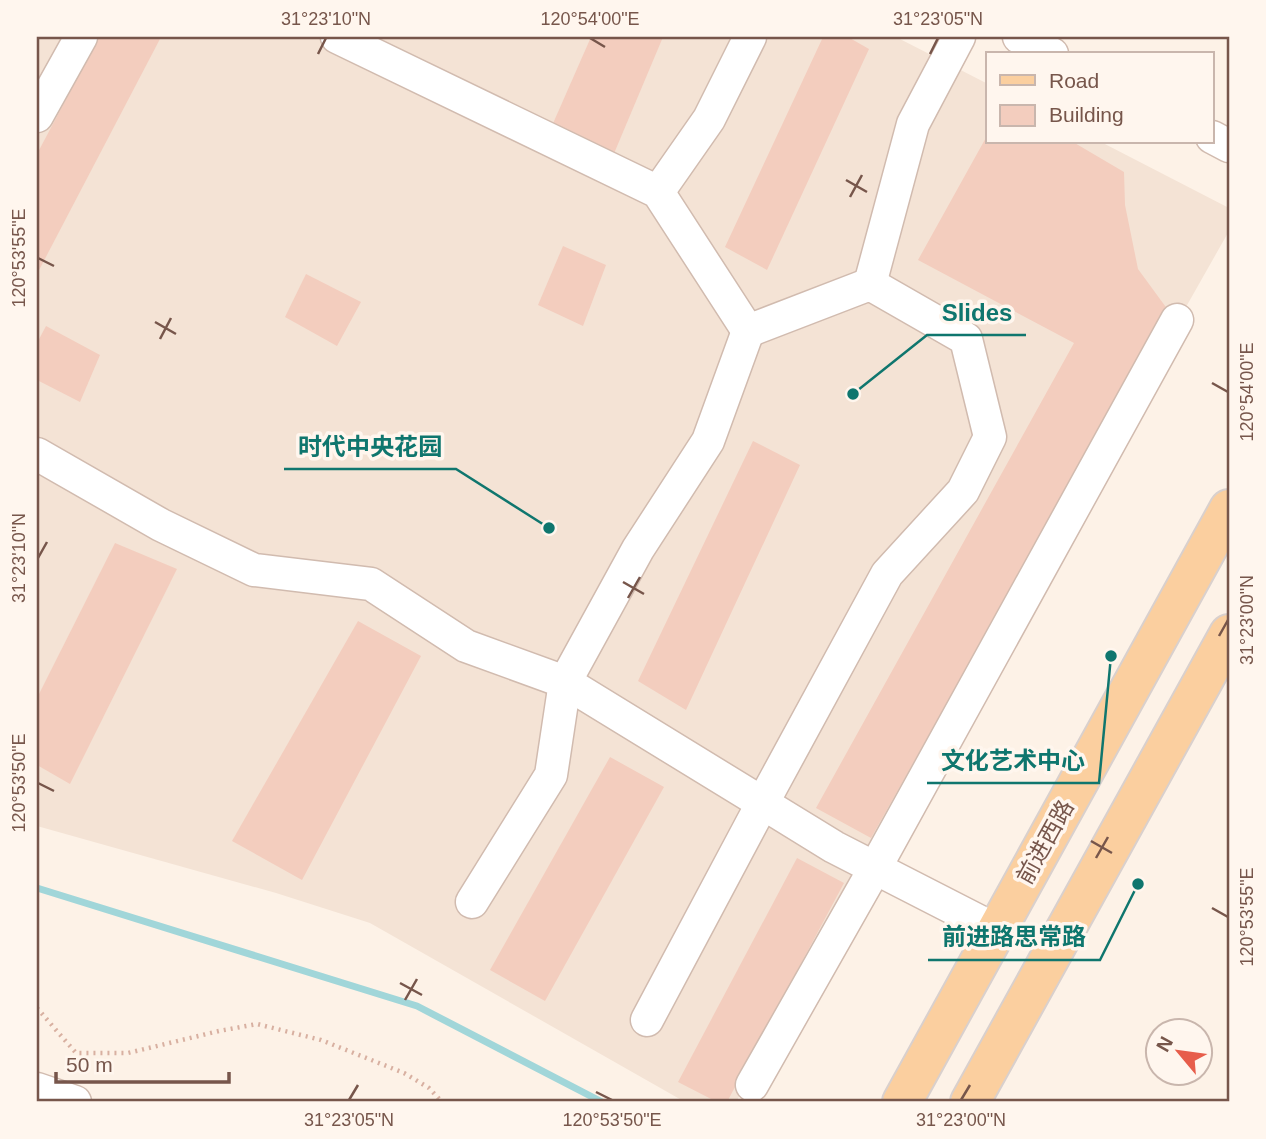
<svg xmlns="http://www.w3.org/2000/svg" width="1266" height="1139" font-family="Helvetica,'Noto Sans SC',sans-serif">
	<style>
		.residential { fill: #f4e3d5 }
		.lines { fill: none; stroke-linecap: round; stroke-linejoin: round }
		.stream { stroke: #a1d6d9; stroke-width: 7 }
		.building { fill: #f3cdbe }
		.minor-casing { stroke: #d1bbaf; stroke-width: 35 }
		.major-casing { stroke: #d9d0cd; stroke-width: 42 }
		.path { stroke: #d8b0a1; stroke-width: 4.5; stroke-dasharray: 2 5; stroke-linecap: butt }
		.minor { stroke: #fff; stroke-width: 32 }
		.major { stroke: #fbcf9f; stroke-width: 38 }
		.ticks { fill: none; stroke: #77564b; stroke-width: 2.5 }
		.labels { text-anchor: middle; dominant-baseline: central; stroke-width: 7; stroke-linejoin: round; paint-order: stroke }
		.street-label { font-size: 23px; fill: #77564b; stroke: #fff6ee }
		.leader { fill: none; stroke: #0f766e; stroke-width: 2.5 }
		.callout-dot { fill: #0f766e; stroke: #fff6ee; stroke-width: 2.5 }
		.callout-label { font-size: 24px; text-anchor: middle; font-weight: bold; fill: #0f766e; stroke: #fff6ee; stroke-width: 7; stroke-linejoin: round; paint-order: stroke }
		.neatline { fill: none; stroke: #77564b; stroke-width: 2.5 }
		.ticks-label { font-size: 18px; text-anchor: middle; fill: #77564b }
	</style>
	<rect width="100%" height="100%" fill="#fdf2e7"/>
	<path class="residential" d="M37,37H896L988,84V142H1101L1229,208V231L736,1102H685L370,923L276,893L37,826Z"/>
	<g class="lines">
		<path class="stream" d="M37,888L417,1006L602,1102"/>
	</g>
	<g class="building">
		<path d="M99,37H161L37,274V154Z"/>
		<path d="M591,37H663L610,163L551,128Z"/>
		<path d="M823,37H848L869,49L767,270L725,247Z"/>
		<path d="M988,134V142H1073L1124,172L1125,205L1138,269L1168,310L871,838L816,808L1074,343L918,260Z"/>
		<path d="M563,246L606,265L583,326L538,305Z"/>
		<path d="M306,274L361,302L337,346L285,317Z"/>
		<path d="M46,326L100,355L80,402L37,380V343Z"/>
		<path d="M753,441L800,465L686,710L638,681Z"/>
		<path d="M115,543L177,569L70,784L37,765V698Z"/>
		<path d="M358,621L421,656L302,880L232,841Z"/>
		<path d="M610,757L664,787L545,1001L490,970Z"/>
		<path d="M797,858L844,883L727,1102H717L678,1082Z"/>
	</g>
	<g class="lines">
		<defs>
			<g id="minor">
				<path d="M337,37L658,192L748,331L870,284L966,339L990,437L963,491L887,574L762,804L647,1020"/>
				<path d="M1019,37L1052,54"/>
				<path d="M37,116L81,37"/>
				<path d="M1212,137L1229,146"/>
				<path d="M658,192L709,119L750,37"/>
				<path d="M870,284L913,124L959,37"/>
				<path d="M37,454L161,525L254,570L371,584L466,646L565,682L834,847L996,930"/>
				<path d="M472,902L551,775L565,682L638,549L708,441L748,331"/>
				<path d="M752,1085L875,868L1177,320"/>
				<path d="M37,1089L75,1102"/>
			</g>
			<g id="major">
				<path d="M902,1102L1229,509"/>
				<path d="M970,1102L1229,634"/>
			</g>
		</defs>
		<use href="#minor" class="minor-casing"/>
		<use href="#major" class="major-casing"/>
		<path class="path" d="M37,1008L76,1053H128L219,1031L257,1024L321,1040L404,1073L429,1088L442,1102"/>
		<use href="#minor" class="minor"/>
		<use href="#major" class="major"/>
	</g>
	<path class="ticks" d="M590,38L605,47M318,54L326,38M930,54L938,38M846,180L867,192M850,197L862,175M38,258L54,266M155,322L176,334M160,339L171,318M1212,383L1228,392M38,558L47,542M623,582L644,594M628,598L640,577M1219,636L1228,620M38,783L54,791M1091,841L1112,853M1096,858L1108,837M1212,908L1228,917M400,983L422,995M405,1000L417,979M596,1092L612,1100M349,1100L358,1085M961,1100L970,1085"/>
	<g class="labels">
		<g class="street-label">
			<text transform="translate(1045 842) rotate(-61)">前进西路</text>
		</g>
	</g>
	<path class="leader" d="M853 394L927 335H1026M549 528L456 469H284M1111 656L1099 783H927M1138 884L1100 960H928"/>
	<g class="callout-dot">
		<circle cx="853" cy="394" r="7"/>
		<circle cx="549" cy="528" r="7"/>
		<circle cx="1111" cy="656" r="7"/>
		<circle cx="1138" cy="884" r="7"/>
	</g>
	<g class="callout-label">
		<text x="977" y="321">Slides</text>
		<text x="370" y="455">时代中央花园</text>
		<text x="1013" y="769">文化艺术中心</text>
		<text x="1014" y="945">前进路思常路</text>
	</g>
	<rect width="1266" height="1139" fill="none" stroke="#fff6ee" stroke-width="77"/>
	<rect x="986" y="52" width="228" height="91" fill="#fff6ee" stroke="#c9b6ad" stroke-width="2"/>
	<rect x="1000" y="75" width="35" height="10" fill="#fbcf9f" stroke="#c9b6ad" stroke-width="2"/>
	<text x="1049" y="88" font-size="21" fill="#77564b">Road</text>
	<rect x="1000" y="105" width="35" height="21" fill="#f3cdbe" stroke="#c9b6ad" stroke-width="2"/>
	<text x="1049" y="122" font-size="21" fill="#77564b">Building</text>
	<g transform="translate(1179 1052) rotate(299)"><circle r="33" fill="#fff6ee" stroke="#c9b6ad" stroke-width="2"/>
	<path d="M0-5L12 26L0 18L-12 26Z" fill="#e75d4b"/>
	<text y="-10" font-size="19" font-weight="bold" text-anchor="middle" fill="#77564b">N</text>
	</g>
	<path d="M56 1072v10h173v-10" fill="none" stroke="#77564b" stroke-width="3.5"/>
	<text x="66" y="1072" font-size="21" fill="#77564b" stroke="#fff6ee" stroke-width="5" paint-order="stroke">50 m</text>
	<rect x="38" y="38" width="1190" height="1062" class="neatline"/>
	<g class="ticks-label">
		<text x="326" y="25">31°23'10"N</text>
		<text x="590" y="25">120°54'00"E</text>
		<text x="938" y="25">31°23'05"N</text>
		<text transform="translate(19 258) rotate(-90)" y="6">120°53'55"E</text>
		<text transform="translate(1247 392) rotate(-90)" y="6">120°54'00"E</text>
		<text transform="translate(19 558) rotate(-90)" y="6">31°23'10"N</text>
		<text transform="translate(1247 620) rotate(-90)" y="6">31°23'00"N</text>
		<text transform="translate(19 783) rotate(-90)" y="6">120°53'50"E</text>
		<text transform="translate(1247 917) rotate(-90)" y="6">120°53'55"E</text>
		<text x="349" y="1126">31°23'05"N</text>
		<text x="612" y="1126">120°53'50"E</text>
		<text x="961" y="1126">31°23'00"N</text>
	</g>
</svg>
